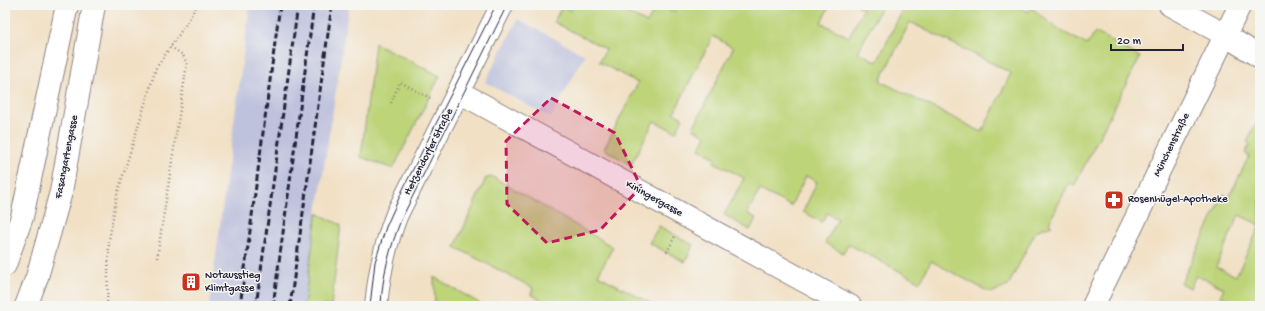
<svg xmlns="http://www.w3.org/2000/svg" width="1265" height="311" font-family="'Gochi Hand',sans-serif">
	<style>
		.industrial { fill: #bfc2dd }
		.green { fill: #bdd479; stroke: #707b5a; fill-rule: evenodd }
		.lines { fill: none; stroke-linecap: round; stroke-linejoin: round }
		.street-casing { stroke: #8a8180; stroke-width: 24 }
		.secondary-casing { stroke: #8a8180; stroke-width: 24 }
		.path { stroke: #8a8180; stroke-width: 2.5; stroke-dasharray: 1 3; stroke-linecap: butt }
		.street { stroke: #fff; stroke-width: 22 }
		.secondary { stroke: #fff; stroke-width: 22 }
		.tram { stroke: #22223b; stroke-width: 1 }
		.rail { stroke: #22223b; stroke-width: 3; stroke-dasharray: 6 3; stroke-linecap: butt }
		.marked { fill: #c2185b; fill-opacity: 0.2; stroke: #c2185b; stroke-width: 3; stroke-dasharray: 8 5; stroke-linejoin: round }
		.labels { text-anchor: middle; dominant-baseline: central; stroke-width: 3; stroke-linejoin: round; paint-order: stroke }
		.street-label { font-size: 11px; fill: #22223b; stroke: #f6f6f2 }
		.poi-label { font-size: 11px; fill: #22223b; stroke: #f6f6f2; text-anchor: start }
	</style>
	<rect width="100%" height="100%" fill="#f6f6f2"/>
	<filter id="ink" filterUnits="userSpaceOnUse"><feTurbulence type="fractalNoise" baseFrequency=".025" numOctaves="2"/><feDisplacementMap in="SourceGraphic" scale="8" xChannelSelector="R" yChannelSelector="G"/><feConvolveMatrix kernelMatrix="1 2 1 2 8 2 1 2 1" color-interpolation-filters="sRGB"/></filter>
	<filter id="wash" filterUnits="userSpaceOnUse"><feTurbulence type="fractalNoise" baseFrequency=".012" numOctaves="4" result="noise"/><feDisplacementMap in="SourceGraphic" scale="16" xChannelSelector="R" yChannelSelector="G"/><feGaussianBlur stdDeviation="0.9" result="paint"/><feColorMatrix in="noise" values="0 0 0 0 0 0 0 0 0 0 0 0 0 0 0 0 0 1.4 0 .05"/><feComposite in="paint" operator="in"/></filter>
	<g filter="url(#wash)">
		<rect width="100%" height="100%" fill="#f1e0c4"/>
		<g class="industrial">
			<path d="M250,5H349L317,213L304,306H209Z"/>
			<path d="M518,19L585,55L551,118L485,82Z"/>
		</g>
		<g class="green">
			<path d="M574,5H612L647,23L657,5L674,12L678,5H830L821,23L849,37L863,9L858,6L859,5H882L858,52L877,62L905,5H1016L1029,12L1031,7L1056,28L1087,45L1095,32L1140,57L1074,186L1069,183L1049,223L1052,225L1036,231L1008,286L991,293L931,261L920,282L848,244L843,253L825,243L838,219L827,213L822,222L803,212L817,182L806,176L791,206L760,190L747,213L756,218L750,230L724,215L744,178L714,162L716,158L699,149L706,136L693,128L733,48L713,36L674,113L683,118L676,132L654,121L631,165L604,149L638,83L599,62L606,49L554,22L562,6L571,11ZM910,22L1011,73L982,132L880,81Z"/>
			<path d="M375,43L440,76L393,169L361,157Z"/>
			<path d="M1256,123L1260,125V306H1230L1232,301L1220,296L1224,288L1196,275L1190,288L1181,283L1224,194L1229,197L1249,156L1245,153L1250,144L1247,142ZM1239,215L1260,225L1236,276L1216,267Z"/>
			<path d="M493,177L613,247L598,275L656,306H551L531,294L533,288L455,247L486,178Z"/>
			<path d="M317,213L341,225L331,306H304Z"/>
			<path d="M659,226L693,245L685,262L649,243Z"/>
			<path d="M434,277L484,306H435Z"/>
		</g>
	</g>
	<g filter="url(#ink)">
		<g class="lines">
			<defs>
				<g id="street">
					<path d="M1170,5L1225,35L1260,57"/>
					<path d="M459,92L850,306"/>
					<path d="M1093,306L1240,5"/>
				</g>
				<g id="secondary">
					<path d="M5,265L22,217L67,5"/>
					<path d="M26,306L37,277L61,192L94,5"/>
					<path d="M376,306C379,274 385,244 397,214L502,5"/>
				</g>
			</defs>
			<use href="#street" class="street-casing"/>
			<use href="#secondary" class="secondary-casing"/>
			<g class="path">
				<path d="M391,103L400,82L430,98"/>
				<path d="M667,252L675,236"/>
				<path d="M157,258L187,64L183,55L171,47"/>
				<path d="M107,306L109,240L117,195L156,68L186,24L197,5"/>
			</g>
			<use href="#street" class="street"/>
			<use href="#secondary" class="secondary"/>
			<g class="tram">
				<path d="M370,306L375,262L386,227L403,189L496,5"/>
				<path d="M381,306C382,276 390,248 401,220L507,5"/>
			</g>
			<g class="rail">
				<path d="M240,306L280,5"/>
				<path d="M256,306L298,5"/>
				<path d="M273,306L314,5"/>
				<path d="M290,306L332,5"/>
			</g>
		</g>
	</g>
	<path class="marked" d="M551,98L615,133L641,187L600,230L547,243L507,204L506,141Z"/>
	<defs>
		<symbol id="pharmacy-square" viewBox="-11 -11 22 22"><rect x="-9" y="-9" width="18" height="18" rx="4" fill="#c8321e" stroke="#f6f6f2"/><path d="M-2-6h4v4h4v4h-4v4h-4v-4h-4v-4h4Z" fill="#fff"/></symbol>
		<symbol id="building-square" viewBox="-11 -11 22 22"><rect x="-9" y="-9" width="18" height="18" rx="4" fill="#c8321e" stroke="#f6f6f2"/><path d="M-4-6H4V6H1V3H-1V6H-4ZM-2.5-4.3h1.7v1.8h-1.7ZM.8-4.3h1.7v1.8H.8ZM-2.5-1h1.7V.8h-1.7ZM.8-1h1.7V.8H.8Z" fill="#fff"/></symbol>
	</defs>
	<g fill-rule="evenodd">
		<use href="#pharmacy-square" x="1103" y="189" width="22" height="22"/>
		<use href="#building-square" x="180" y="271" width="22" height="22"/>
	</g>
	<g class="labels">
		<g class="street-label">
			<text transform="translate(1172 145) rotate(-64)">Münchenstraße</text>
			<text transform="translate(429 152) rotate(-63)">Hetzendorfer Straße</text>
			<text transform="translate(67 157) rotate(-79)">Fasangartengasse</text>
			<text transform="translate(654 199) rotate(29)">Kiningergasse</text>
		</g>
		<g class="poi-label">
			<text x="1128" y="200">Rosenhügel-Apotheke</text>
			<text x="205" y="276">Notausstieg<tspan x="205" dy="13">Klimtgasse</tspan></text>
		</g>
	</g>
	<rect width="1265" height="311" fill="none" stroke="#f6f6f2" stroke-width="20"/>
	<path d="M1111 44v6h72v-6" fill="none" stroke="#22223b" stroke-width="2"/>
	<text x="1117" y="44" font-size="12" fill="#22223b" stroke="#f6f6f2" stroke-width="3" paint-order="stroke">20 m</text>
</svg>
